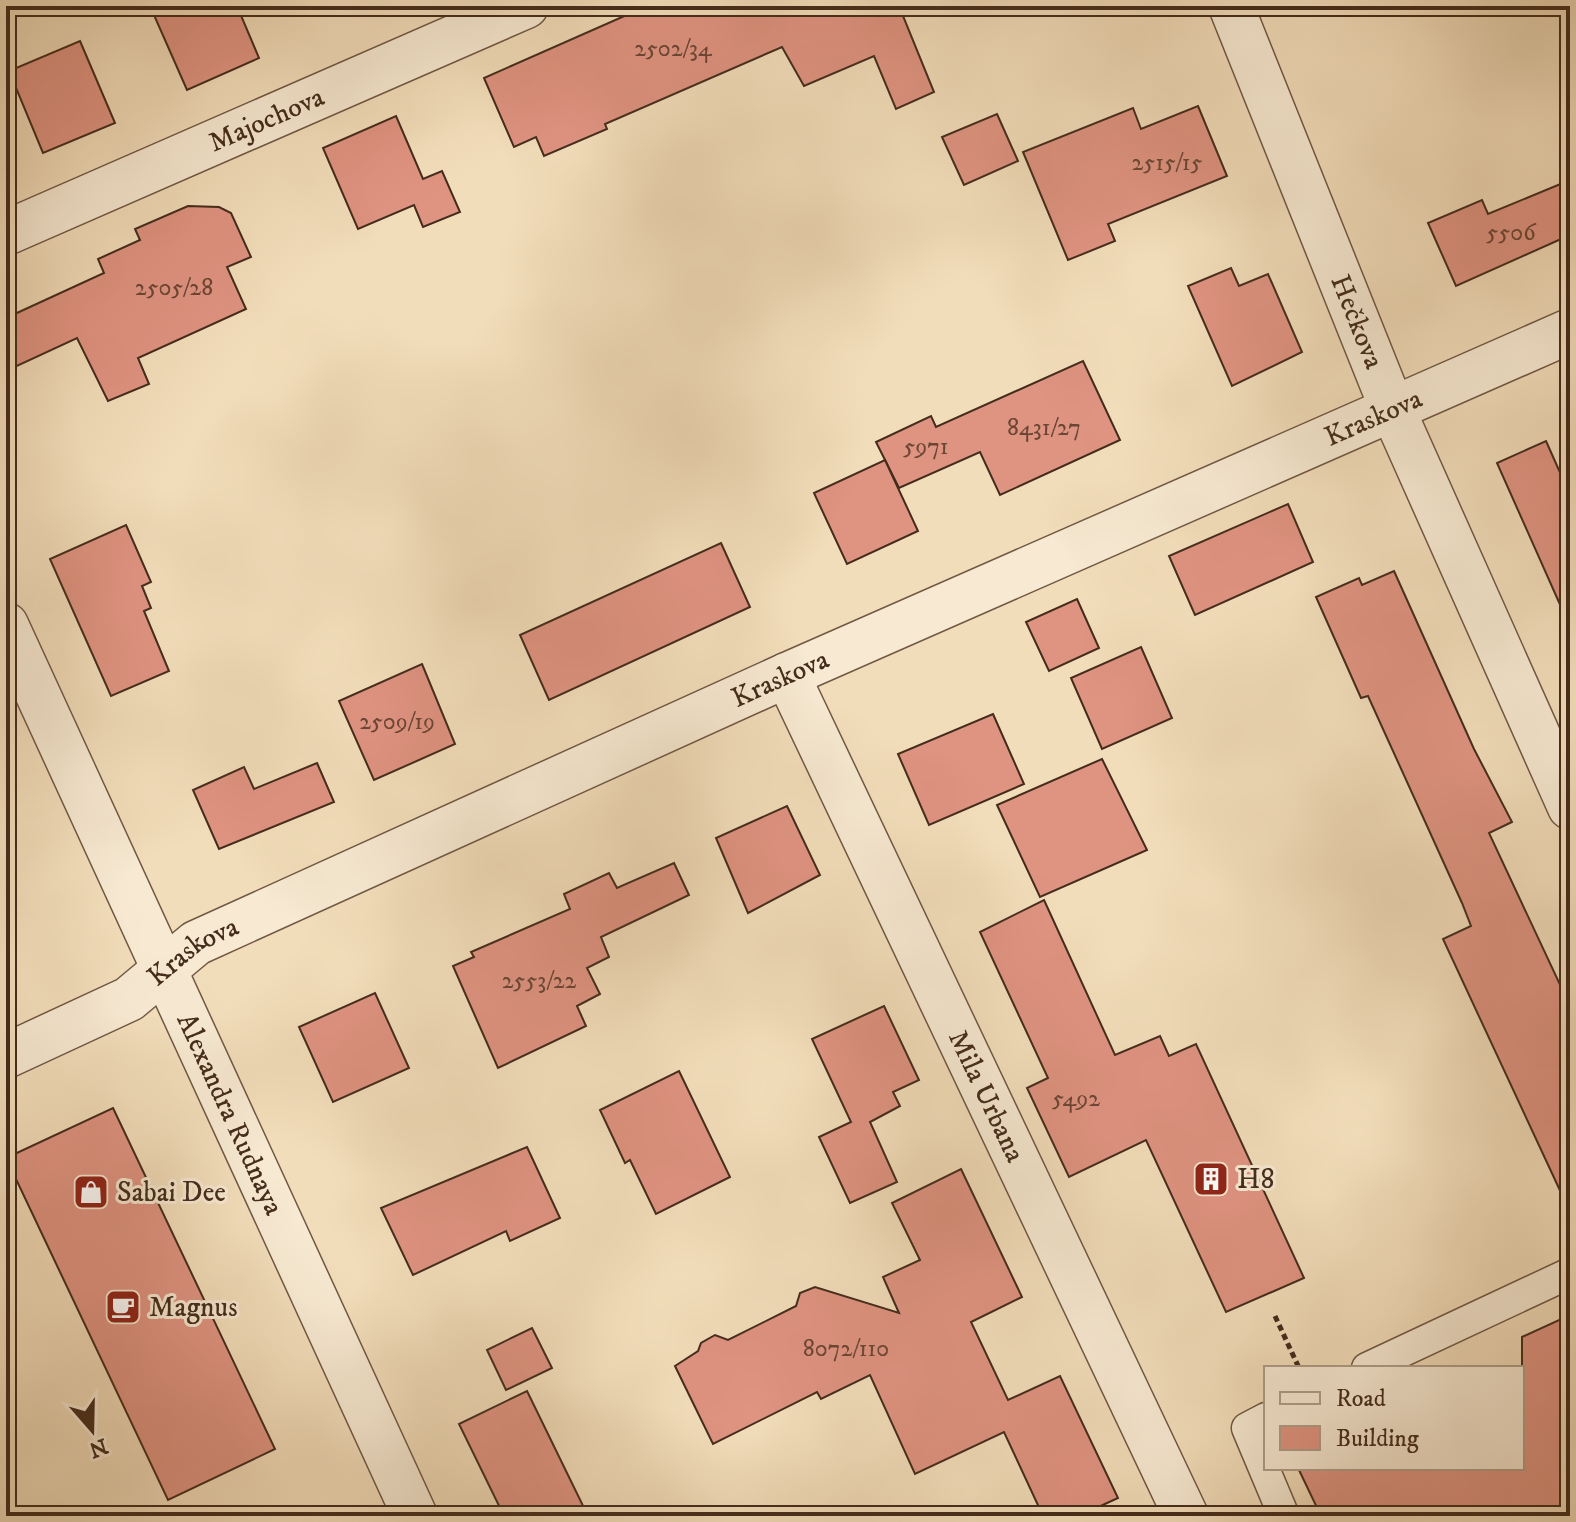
<svg xmlns="http://www.w3.org/2000/svg" width="1576" height="1522" font-family="'IM FELL DW Pica',serif">
	<style>
		.building { fill: #df9381; stroke: #442c1c; stroke-width: 2 }
		.lines { fill: none; stroke-linecap: round; stroke-linejoin: round }
		.lane-casing { stroke: #705844; stroke-width: 33 }
		.street-casing { stroke: #705844; stroke-width: 47 }
		.path { stroke: #442c1c; stroke-width: 5; stroke-dasharray: 6 4; stroke-linecap: butt }
		.lane { stroke: #f7e9d2; stroke-width: 30 }
		.street { stroke: #f7e9d2; stroke-width: 44 }
		.labels { text-anchor: middle; dominant-baseline: central; stroke-width: 6; stroke-linejoin: round; paint-order: stroke }
		.number-label { font-size: 24px; fill: #6b4635 }
		.street-label { font-size: 28px; fill: #442c1c; stroke: #f7e9d2 }
		.poi-label { font-size: 28px; fill: #442c1c; stroke: #f7e9d2; text-anchor: start }
	</style>
	<rect width="100%" height="100%" fill="#f2ddba"/>
	<filter id="stains"><feTurbulence type="fractalNoise" baseFrequency=".0025" numOctaves="4"/><feColorMatrix values="0 0 0 0 .2 0 0 0 0 .09 0 0 0 0 .02 0 0 0 .5 -.17"/></filter>
	<radialGradient id="worn" r=".72"><stop offset=".6" stop-color="#630" stop-opacity="0"/><stop offset="1" stop-color="#630" stop-opacity=".3"/></radialGradient>
	<g class="building">
		<path d="M150,6H237L259,58L187,90Z"/>
		<path d="M647,6H899L934,92L896,109L874,56L804,86L782,47L605,124L607,129L544,156L536,137L514,147L484,78Z"/>
		<path d="M80,41L115,123L43,153L9,71Z"/>
		<path d="M1198,106L1227,176L1108,224L1115,241L1068,260L1023,152L1133,108L1141,129Z"/>
		<path d="M997,114L1018,161L964,185L942,137Z"/>
		<path d="M396,116L423,179L442,171L460,212L423,227L414,205L358,229L323,148Z"/>
		<path d="M1570,180V235L1456,286L1428,223L1482,200L1488,214Z"/>
		<path d="M188,206L219,207L231,213L251,257L227,267L246,309L138,358L149,384L108,401L77,338L6,371V318L104,273L98,259L140,240L135,229Z"/>
		<path d="M1231,268L1239,286L1268,274L1302,352L1232,386L1188,286Z"/>
		<path d="M1083,361L1120,440L1000,495L980,452L899,488L876,442L931,416L936,427Z"/>
		<path d="M1546,441L1570,495V627L1497,463Z"/>
		<path d="M885,460L918,531L847,564L814,493Z"/>
		<path d="M1288,504L1313,562L1195,615L1169,556Z"/>
		<path d="M126,525L151,582L142,586L151,608L144,611L169,671L111,696L50,559Z"/>
		<path d="M721,543L750,607L549,700L520,635Z"/>
		<path d="M1394,571L1474,749L1512,822L1489,833L1570,1006V1212L1443,939L1471,926L1462,903L1368,696L1361,698L1316,597L1359,578L1362,585Z"/>
		<path d="M1077,599L1099,648L1049,671L1026,622Z"/>
		<path d="M1141,647L1172,718L1102,749L1071,678Z"/>
		<path d="M422,664L455,744L374,780L339,701Z"/>
		<path d="M993,714L1024,784L929,825L898,754Z"/>
		<path d="M1102,759L1147,850L1040,897L997,805Z"/>
		<path d="M317,763L334,802L219,849L193,790L244,767L254,789Z"/>
		<path d="M787,806L820,875L748,913L716,838Z"/>
		<path d="M674,863L689,895L601,937L609,957L587,968L600,994L577,1006L586,1026L498,1068L453,966L474,957L471,952L570,909L564,894L609,873L617,888Z"/>
		<path d="M1044,900L1115,1055L1160,1036L1169,1056L1196,1044L1304,1278L1226,1312L1146,1140L1069,1177L1027,1088L1048,1078L980,932Z"/>
		<path d="M375,993L409,1068L333,1102L299,1027Z"/>
		<path d="M884,1006L919,1080L893,1092L900,1106L870,1122L897,1182L850,1203L819,1137L851,1122L812,1039Z"/>
		<path d="M679,1071L730,1177L656,1214L630,1160L625,1163L600,1110Z"/>
		<path d="M113,1108L275,1449L168,1500L6,1158Z"/>
		<path d="M527,1147L560,1218L510,1241L506,1231L413,1275L381,1208Z"/>
		<path d="M961,1169L1022,1297L971,1322L1008,1400L1060,1376L1118,1498L1079,1516H1043L1004,1432L915,1474L870,1375L821,1399L817,1392L713,1444L675,1366L698,1351L701,1343L715,1335L728,1340L796,1306L800,1293L815,1287L899,1313L883,1277L920,1260L892,1203Z"/>
		<path d="M1570,1315V1516H1321L1298,1468H1522V1337Z"/>
		<path d="M532,1328L552,1368L506,1390L487,1350Z"/>
		<path d="M527,1391L588,1516H504L459,1424Z"/>
	</g>
	<g class="lines">
		<defs>
			<g id="lane">
				<path d="M1367,1368L1570,1273"/>
				<path d="M1266,1418L1247,1428L1284,1516"/>
			</g>
			<g id="street">
				<path id="s1" d="M1231,6L1392,408L1570,807"/>
				<path id="s2" d="M6,233L526,6"/>
				<path id="s3" d="M6,625L415,1516"/>
				<path id="s4" d="M787,675L1186,1516"/>
				<path id="s5" d="M6,1056L129,999L196,943L787,675L1570,331"/>
			</g>
		</defs>
		<use href="#lane" class="lane-casing"/>
		<use href="#street" class="street-casing"/>
		<path class="path" d="M1275,1316L1299,1368"/>
		<use href="#lane" class="lane"/>
		<use href="#street" class="street"/>
	</g>
	<defs>
		<symbol id="building-square" viewBox="-11 -11 22 22"><rect x="-9" y="-9" width="18" height="18" rx="4" fill="#8f2418" stroke="#f7e9d2"/><path d="M-4-6H4V6H1V3H-1V6H-4ZM-2.5-4.3h1.7v1.8h-1.7ZM.8-4.3h1.7v1.8H.8ZM-2.5-1h1.7V.8h-1.7ZM.8-1h1.7V.8H.8Z" fill="#fff"/></symbol>
		<symbol id="shop-square" viewBox="-11 -11 22 22"><rect x="-9" y="-9" width="18" height="18" rx="4" fill="#8f2418" stroke="#f7e9d2"/><path d="M-5-2.5h2.3a2.7 3.5 0 0 1 5.4 0H5L5.5 6h-11ZM-1.5-2.5h3a1.5 2.3 0 0 0-3 0Z" fill="#fff"/></symbol>
		<symbol id="cafe-square" viewBox="-11 -11 22 22"><rect x="-9" y="-9" width="18" height="18" rx="4" fill="#8f2418" stroke="#f7e9d2"/><path d="M-5.5-4.5H6V0H3Q3 3.5 0 3.5H-2.5Q-5.5 3.5-5.5 0ZM3-3.2v2h1.7v-2ZM-6 4.5H4V6H-6Z" fill="#fff"/></symbol>
	</defs>
	<g fill-rule="evenodd">
		<use href="#building-square" x="1191" y="1159" width="40" height="40"/>
		<use href="#shop-square" x="71" y="1172" width="40" height="40"/>
		<use href="#cafe-square" x="103" y="1287" width="40" height="40"/>
	</g>
	<g class="labels">
		<g class="number-label">
			<text x="673" y="49">2502/34</text>
			<text x="1167" y="163">2515/15</text>
			<text x="1511" y="233">5506</text>
			<text x="174" y="288">2505/28</text>
			<text x="1044" y="428">8431/27</text>
			<text x="926" y="447">5971</text>
			<text x="397" y="722">2509/19</text>
			<text x="539" y="981">2553/22</text>
			<text x="1076" y="1099">5492</text>
			<text x="846" y="1349">8072/110</text>
		</g>
		<g class="street-label">
			<text stroke="none"><textPath href="#s2" startOffset="284">Majochova</textPath></text>
			<text stroke="none"><textPath href="#s1" startOffset="340">Hečkova</textPath></text>
			<text stroke="none"><textPath href="#s5" startOffset="1512">Kraskova</textPath></text>
			<text stroke="none"><textPath href="#s5" startOffset="864">Kraskova</textPath></text>
			<text stroke="none"><textPath href="#s5" startOffset="216">Kraskova</textPath></text>
			<text stroke="none"><textPath href="#s4" startOffset="466">Mila Urbana</textPath></text>
			<text stroke="none"><textPath href="#s3" startOffset="538">Alexandra Rudnaya</textPath></text>
		</g>
		<g class="poi-label">
			<text x="1237" y="1179">H8</text>
			<text x="117" y="1192">Sabai Dee</text>
			<text x="149" y="1307">Magnus</text>
		</g>
	</g>
	<rect width="1576" height="1522" fill="none" stroke="#f2ddba" stroke-width="32"/>
	<rect x="8" y="8" width="1560" height="1506" fill="none" stroke="#442c1c" stroke-width="4"/>
	<rect x="16" y="16" width="1544" height="1490" fill="none" stroke="#442c1c" stroke-width="2"/>
	<rect x="1264" y="1366" width="260" height="104" fill="#f7e9d2" stroke="#af9d89" stroke-width="2"/>
	<rect x="1280" y="1392" width="40" height="12" fill="#f7e9d2" stroke="#af9d89" stroke-width="2"/>
	<text x="1336" y="1406" font-size="24" fill="#442c1c">Road</text>
	<rect x="1280" y="1426" width="40" height="24" fill="#df9381" stroke="#af9d89" stroke-width="2"/>
	<text x="1336" y="1446" font-size="24" fill="#442c1c">Building</text>
	<g transform="translate(92 1430) rotate(160)" stroke="#f7e9d2" stroke-width="6" paint-order="stroke">
	<path d="M0-6L14 30L0 20L-14 30Z" fill="#442c1c"/>
	<text y="-12" font-size="22" font-weight="bold" text-anchor="middle" fill="#442c1c">N</text>
	</g>
	<rect width="100%" height="100%" filter="url(#stains)"/>
	<rect width="100%" height="100%" fill="url(#worn)"/>
</svg>
